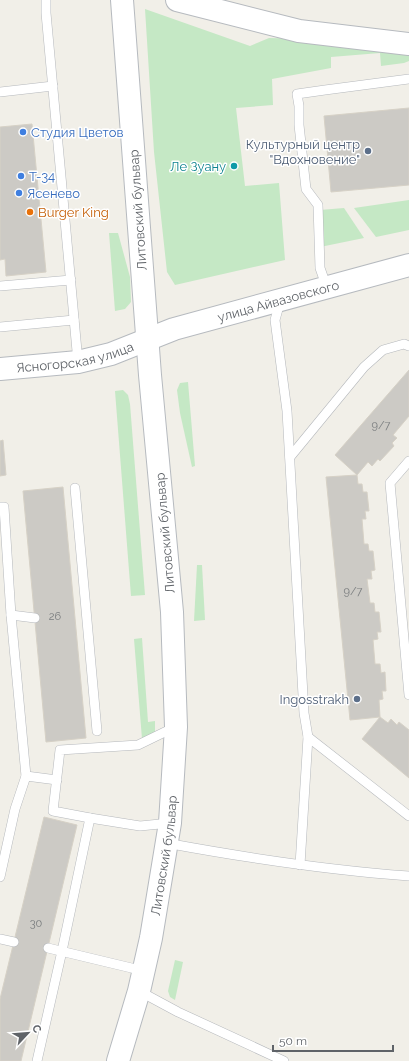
<svg xmlns="http://www.w3.org/2000/svg" width="409" height="1061" font-family="Raleway,sans-serif">
	<style>
		.green { fill: #c5e8c5 }
		.building { fill: #cccac5; stroke: #d6d1c6 }
		.lines { fill: none; stroke-linecap: round; stroke-linejoin: round }
		.lane-casing { stroke: #b5b8bc; stroke-width: 10 }
		.secondary-casing { stroke: #b6babf; stroke-width: 24 }
		.lane { stroke: #fff; stroke-width: 9 }
		.secondary { stroke: #fff; stroke-width: 22 }
		.shop-dot { fill: #3f7fe0; stroke: #fff; stroke-width: 1.5 }
		.service-dot { fill: #5c6f8a; stroke: #fff; stroke-width: 1.5 }
		.culture-dot { fill: #0f9aa8; stroke: #fff; stroke-width: 1.5 }
		.food-dot { fill: #e8710a; stroke: #fff; stroke-width: 1.5 }
		.labels { text-anchor: middle; dominant-baseline: central; stroke-width: 3; stroke-linejoin: round; paint-order: stroke }
		.number-label { font-size: 11px; fill: #7a7d7f }
		.shop-label { font-size: 13px; fill: #366cbe; stroke: #fff; text-anchor: start }
		.service-label { font-size: 13px; fill: #4e5e75; stroke: #fff; text-anchor: end }
		.culture-label { font-size: 13px; fill: #0d838f; stroke: #fff; text-anchor: end }
		.street-label { font-size: 13px; fill: #5f6368; stroke: #fff }
		.food-label { font-size: 13px; fill: #c56008; stroke: #fff; text-anchor: start }
	</style>
	<rect width="100%" height="100%" fill="#f1efe8"/>
	<g class="green">
		<path d="M145,9L250,46L269,38L312,39L409,50V61L404,63L381,66L380,53L331,57V68L272,79L273,105L236,108L245,186L279,183L285,260L175,285L167,272L154,152Z"/>
		<path d="M409,200V230L376,237L354,208Z"/>
		<path d="M344,208L364,238L320,247V210Z"/>
		<path d="M109,233H118L130,277L131,302L125,309L115,311Z"/>
		<path d="M188,382L195,466L192,467L180,413L177,390L180,383Z"/>
		<path d="M123,390L128,395L130,404L145,595L131,596L115,391Z"/>
		<path d="M197,565H202L205,620L194,621Z"/>
		<path d="M142,638L148,722L155,721V735L142,739L134,639Z"/>
		<path d="M175,960L183,962L175,1000L170,997L168,991Z"/>
	</g>
	<g class="building">
		<path d="M409,108V185L331,192L324,116Z"/>
		<path d="M32,124L46,272L6,276L5,259L0,260V127Z"/>
		<path d="M409,370V416L393,435L397,438L392,443L394,446L380,461L378,459L372,466L368,462L357,475L335,455Z"/>
		<path d="M3,440L6,475L0,476V441Z"/>
		<path d="M357,475L358,484H362L363,492H367L369,511H365L366,519H362L364,544H368L369,551H373L375,570L371,571L372,579H367L370,603H374L375,612H379L381,632H377L378,639L373,640L375,664H380L381,673L385,672L386,691H382L383,699L379,700L380,717L350,720L326,477Z"/>
		<path d="M63,487L86,738L46,742L23,491Z"/>
		<path d="M380,717L388,723L391,719L397,725L399,722L409,730V778L362,739Z"/>
		<path d="M44,817L77,825L21,1061H0V999Z"/>
	</g>
	<g class="lines">
		<defs>
			<g id="lane">
				<path d="M46,0V13L78,362"/>
				<path d="M0,92L53,86"/>
				<path d="M0,286L71,280"/>
				<path d="M327,288L320,268L318,205L306,189L299,125V106L297,94L325,90L409,79"/>
				<path d="M280,302L275,320L287,411L304,713L308,737L300,865"/>
				<path d="M0,327L74,320"/>
				<path d="M290,457L364,367L383,350L404,344L409,346"/>
				<path d="M409,461L390,483L409,695"/>
				<path d="M75,488L97,731"/>
				<path d="M0,507H4L11,615L26,776L15,809L0,877"/>
				<path d="M11,615L35,618"/>
				<path d="M308,737L409,816"/>
				<path d="M26,776L57,780"/>
				<path d="M170,823L140,826L90,818L53,811L60,750L138,745L175,727"/>
				<path d="M166,843C247,858 327,870 409,876"/>
				<path d="M0,939L14,942"/>
				<path d="M48,948L144,971"/>
				<path d="M139,991L178,1012L284,1061"/>
				<path d="M37,1061L62,951L90,818"/>
			</g>
			<g id="secondary">
				<path d="M177,0L299,31L409,44"/>
				<path id="s1" d="M0,369L78,362L111,354L174,329L409,265"/>
				<path id="s2" d="M118,1061L139,991L151,938L170,823L176,727L172,612L150,375L122,0"/>
			</g>
		</defs>
		<use href="#lane" class="lane-casing"/>
		<use href="#secondary" class="secondary-casing"/>
		<use href="#lane" class="lane"/>
		<use href="#secondary" class="secondary"/>
	</g>
	<g class="shop-dot">
		<circle cx="23" cy="132" r="4"/>
		<circle cx="21" cy="176" r="4"/>
		<circle cx="19" cy="193" r="4"/>
	</g>
	<g class="service-dot">
		<circle cx="368" cy="151" r="4"/>
		<circle cx="357" cy="699" r="4"/>
	</g>
	<circle class="culture-dot" cx="234" cy="166" r="4"/>
	<circle class="food-dot" cx="30" cy="212" r="4"/>
	<g class="labels">
		<g class="number-label">
			<text x="381" y="425">9/7</text>
			<text x="353" y="591">9/7</text>
			<text x="55" y="616">26</text>
			<text x="36" y="923">30</text>
		</g>
		<g class="shop-label">
			<text x="31" y="132">Студия Цветов</text>
			<text x="29" y="176">T-34</text>
			<text x="27" y="193">Ясенево</text>
		</g>
		<g class="service-label">
			<text x="360" y="144">Культурный центр<tspan x="360" dy="15">"Вдохновение"</tspan></text>
			<text x="349" y="699">Ingosstrakh</text>
		</g>
		<g class="culture-label">
			<text x="226" y="166">Ле Зуану</text>
		</g>
		<g class="street-label">
			<text transform="translate(138 210) rotate(-94)">Литовский бульвар</text>
			<text stroke="none"><textPath href="#s1" startOffset="288">улица Айвазовского</textPath></text>
			<text stroke="none"><textPath href="#s1" startOffset="76">Ясногорская улица</textPath></text>
			<text transform="translate(165 533) rotate(-95)">Литовский бульвар</text>
			<text stroke="none"><textPath href="#s2" startOffset="211">Литовский бульвар</textPath></text>
		</g>
		<g class="food-label">
			<text x="38" y="212">Burger King</text>
		</g>
	</g>
	<g transform="translate(28 1033) rotate(64)" stroke="#ffffff" stroke-width="3" paint-order="stroke">
	<path d="M0-3L7 15L0 10L-7 15Z" fill="#5f6368"/>
	<text y="-6" font-size="11" font-weight="bold" text-anchor="middle" fill="#5f6368">С</text>
	</g>
	<path d="M273 1045v6h120v-6" fill="none" stroke="#5f6368" stroke-width="2"/>
	<text x="279" y="1045" font-size="12" fill="#5f6368" stroke="#ffffff" stroke-width="3" paint-order="stroke">50 m</text>
</svg>
